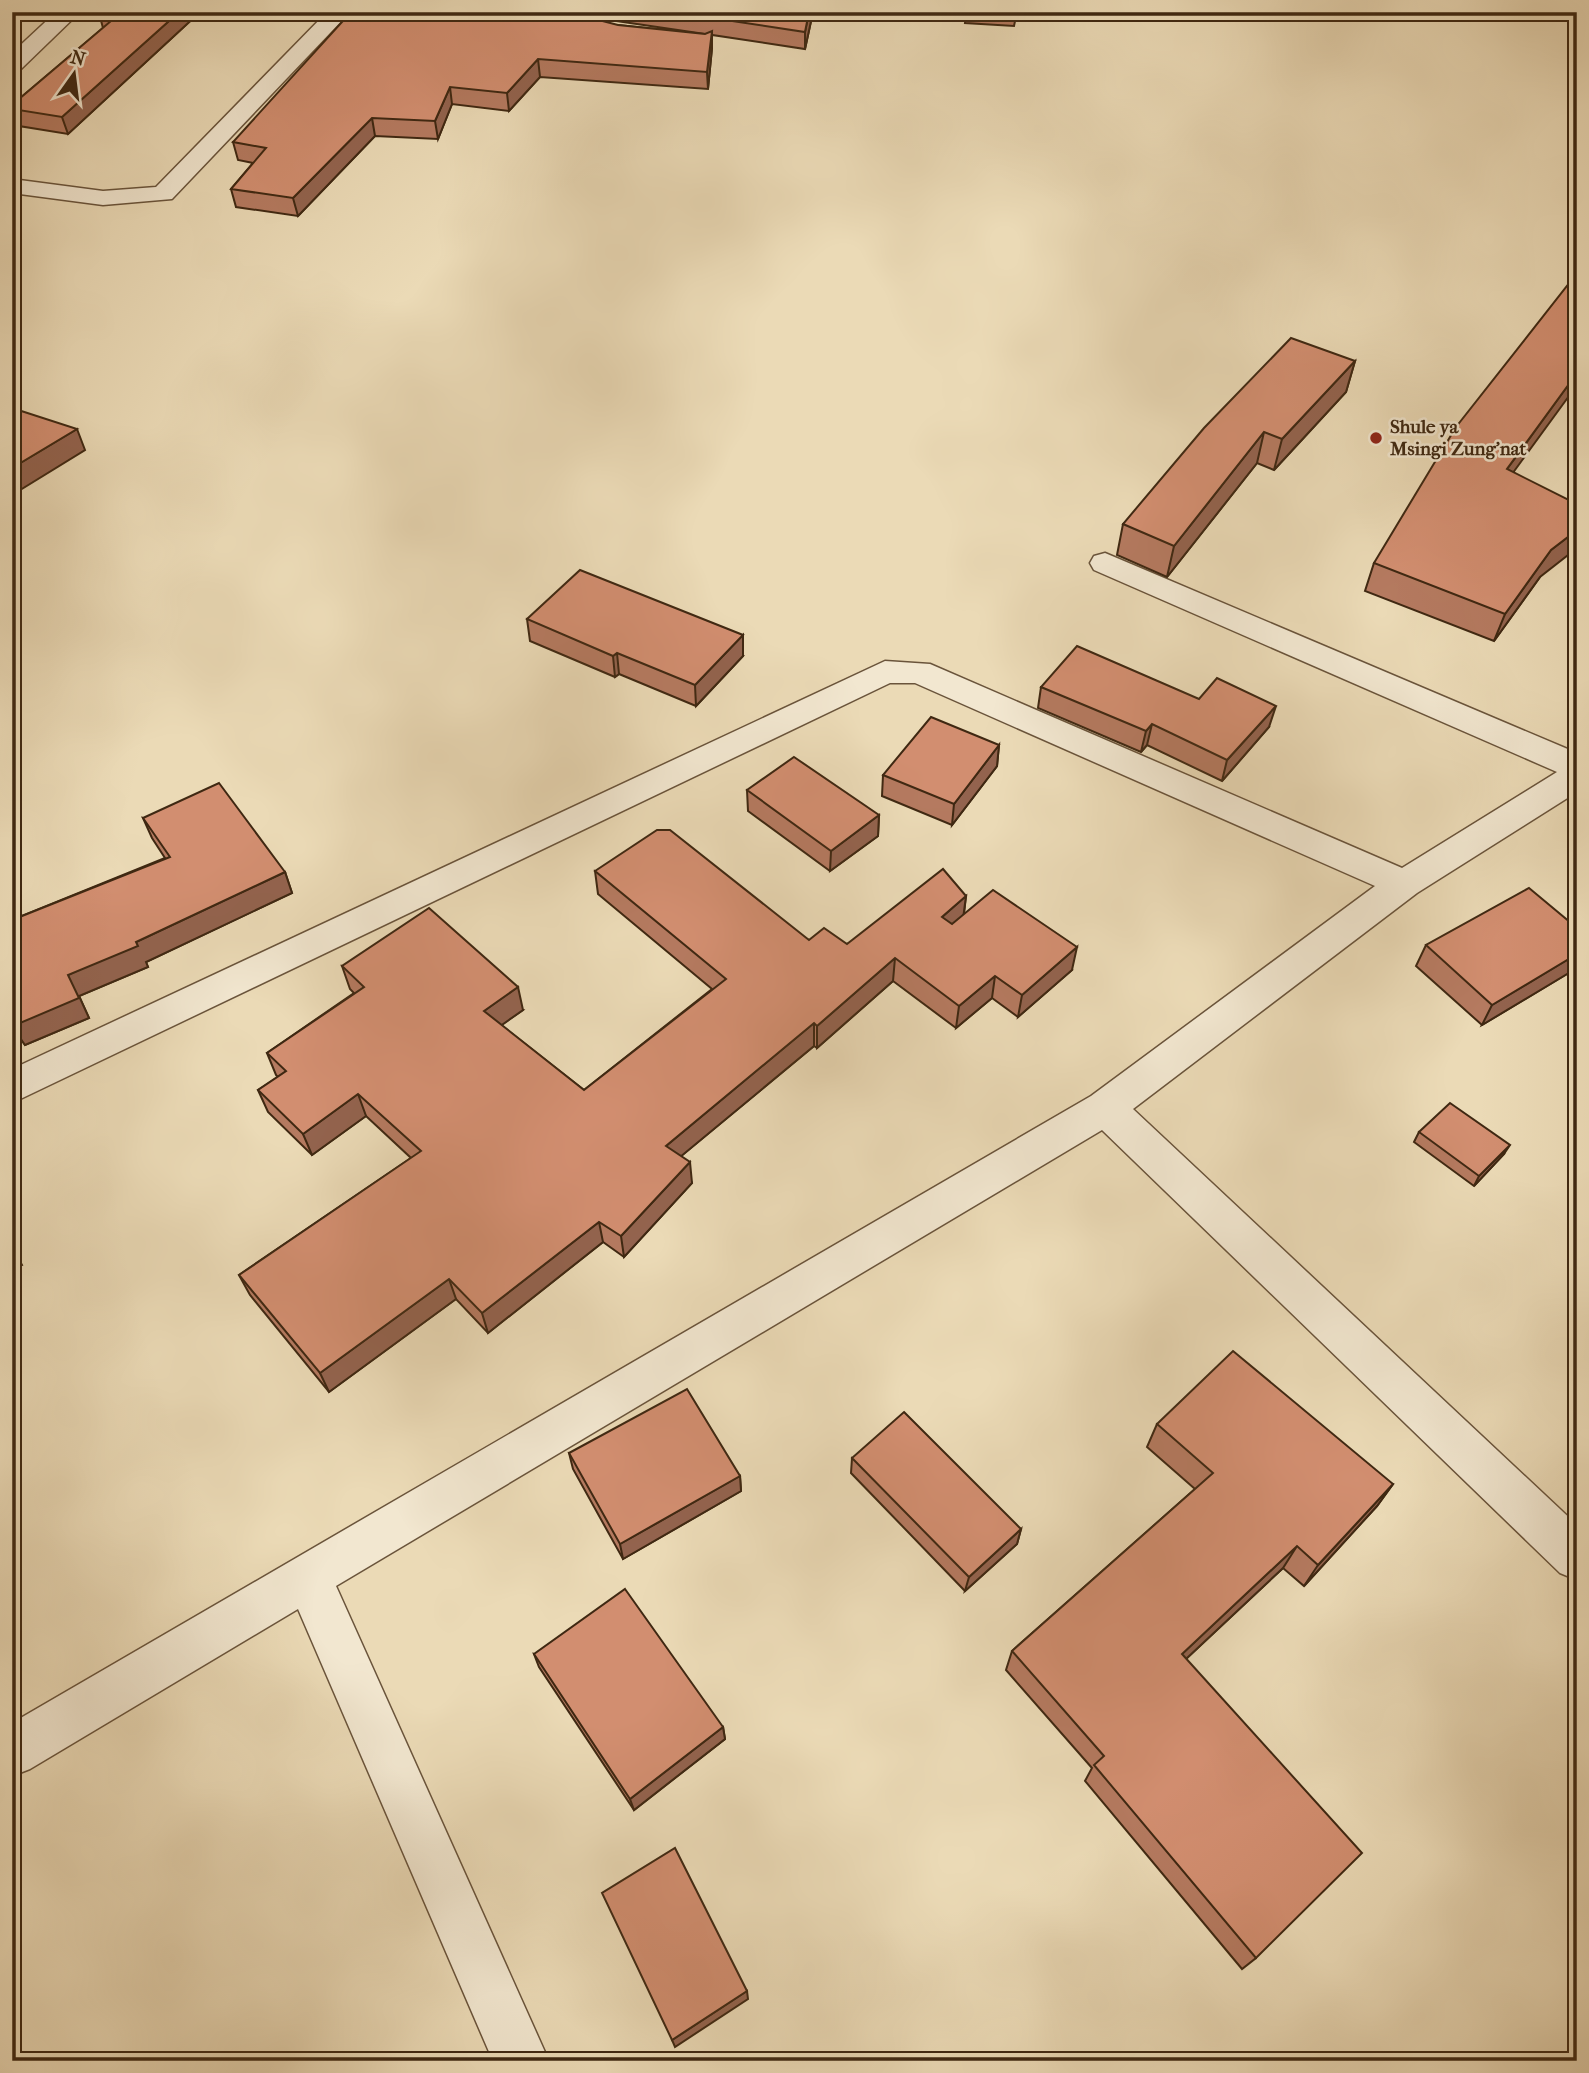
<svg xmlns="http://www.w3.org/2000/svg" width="1589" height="2073" font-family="'IM FELL French Canon',serif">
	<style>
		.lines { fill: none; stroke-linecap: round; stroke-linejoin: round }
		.street-casing { stroke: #6a543b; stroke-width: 3 }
		.street { fill: #f2e7d0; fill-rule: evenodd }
		.wall { fill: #b57a60; stroke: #3f2812; stroke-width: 2 }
		.shaded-wall { fill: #93634e; stroke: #3f2812; stroke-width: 2 }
		.building { fill: #d28e70; stroke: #3f2812; stroke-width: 2 }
		.poi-dot { fill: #8f2418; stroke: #f2e7d0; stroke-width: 2.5 }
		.labels { text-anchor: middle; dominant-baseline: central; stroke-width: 5; stroke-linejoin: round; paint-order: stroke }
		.far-poi-label { font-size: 19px; font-weight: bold; fill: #3f2812; stroke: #f2e7d0; text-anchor: start }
	</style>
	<rect width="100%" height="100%" fill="#ebdab6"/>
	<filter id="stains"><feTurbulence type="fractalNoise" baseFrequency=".00286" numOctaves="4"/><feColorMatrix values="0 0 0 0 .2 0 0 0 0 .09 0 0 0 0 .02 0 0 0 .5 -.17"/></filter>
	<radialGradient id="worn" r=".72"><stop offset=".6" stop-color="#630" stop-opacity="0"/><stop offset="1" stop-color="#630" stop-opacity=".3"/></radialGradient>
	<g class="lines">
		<defs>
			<g id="street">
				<path d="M56,12H80L20,70L12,72V53Z"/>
				<path d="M327,12H350L172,199L103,205L12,193V179L103,191L156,187Z"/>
				<path d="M1105,553L1577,753V792L1417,893L1133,1109L1577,1525V1580L1560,1573L1102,1130L336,1586L549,2061H493L298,1609L30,1769L12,1776V1723L1091,1096L1375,886L915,683H890L12,1103V1069L885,661L930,664L1402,868L1557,772L1094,570L1090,563L1094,556Z"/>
			</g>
		</defs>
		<use href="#street" class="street-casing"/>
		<use href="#street" class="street"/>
	</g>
	<g class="wall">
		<path d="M200,12L68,134L13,125L12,121V105L103,28L99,13Z"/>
		<path d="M555,12H813L805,49L712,35V48L708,89L540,77L509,111L452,104L438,139L375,136L298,216L236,207L231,189L253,163L238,160L233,142L618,25L705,34Z"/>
		<path d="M934,12H1017L1014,26L965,23L966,15L934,13Z"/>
		<path d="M1355,361L1346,392L1274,470L1257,463L1167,577L1117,555L1123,524Z"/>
		<path d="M1514,472L1540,577L1494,641L1365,591L1374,563Z"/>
		<path d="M527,619L743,656L696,706L619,674L615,677L530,641Z"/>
		<path d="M1041,687L1199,699L1269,727L1222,781L1147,745L1141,752L1038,708Z"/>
		<path d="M999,745L997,766L952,825L882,796L883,775Z"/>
		<path d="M747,790L879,815L878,836L830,871L748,811Z"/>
		<path d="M143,818L285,872L292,893L146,962L148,967L79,996L89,1018L25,1045L16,1032L12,1034V920L165,858L152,838Z"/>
		<path d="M595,871L809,940L847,944L966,896L964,914L1072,970L1018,1017L992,998L956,1028L893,981L817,1048L814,1046L681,1156L692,1183L624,1257L603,1242L488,1333L456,1299L329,1392L250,1295L239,1275L411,1158L366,1116L312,1155L268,1112L258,1090L278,1077L276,1075L267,1053L354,993L350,989L342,966L523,1010L501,1025L584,1090L712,989L598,894Z"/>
		<path d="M1577,928V968L1482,1025L1416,966L1426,945Z"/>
		<path d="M1419,1132L1504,1154L1474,1186L1414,1142Z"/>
		<path d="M1157,1424L1393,1484L1377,1506L1304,1586L1283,1568L1186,1659L1256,1958L1242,1969L1085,1781L1092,1768L1006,1670L1012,1651L1195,1489L1147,1447Z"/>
		<path d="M569,1453L740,1476L741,1491L623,1559L573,1469Z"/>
		<path d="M852,1458L1021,1529L1017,1544L965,1591L851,1473Z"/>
		<path d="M534,1654L723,1727L725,1739L634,1810L539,1667Z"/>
	</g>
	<g class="shaded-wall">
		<path d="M179,12H200L68,134L62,117Z"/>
		<path d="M809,12H813L805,49V32Z"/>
		<path d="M712,31V48L708,89L707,72Z"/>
		<path d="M538,59L540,77L509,111L507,93Z"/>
		<path d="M450,87L452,104L438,139L435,121Z"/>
		<path d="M372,118L375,136L298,216L293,198Z"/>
		<path d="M1355,361L1346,392L1274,470L1282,439Z"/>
		<path d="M1577,373V385L1496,496L1507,469Z"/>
		<path d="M77,429L85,450L12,495V468Z"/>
		<path d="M1264,432L1257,463L1167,577L1174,546Z"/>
		<path d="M1577,530V548L1540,577L1494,641L1505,614L1551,550Z"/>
		<path d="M743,635V656L696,706L695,685Z"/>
		<path d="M617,653L619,674L615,677L613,656Z"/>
		<path d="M1276,706L1269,727L1222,781L1227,760Z"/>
		<path d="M1152,724L1147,745L1141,752L1146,731Z"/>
		<path d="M999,745L997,766L952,825L954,804Z"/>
		<path d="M879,815L878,836L830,871L831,851Z"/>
		<path d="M285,872L292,893L146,962L148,967L79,996L89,1018L25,1045L16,1032L12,1034V1021L68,975L136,942Z"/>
		<path d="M966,896L963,919L940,940L942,917Z"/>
		<path d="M1077,947L1072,970L1018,1017L1022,995Z"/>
		<path d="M1577,954V968L1482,1025L1492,1005Z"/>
		<path d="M895,958L893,981L817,1048V1026Z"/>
		<path d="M995,976L992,998L956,1028L959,1006Z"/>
		<path d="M518,987L523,1010L489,1034L484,1011Z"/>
		<path d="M814,1023V1046L668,1167L666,1146Z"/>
		<path d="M358,1094L366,1116L312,1155L303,1134Z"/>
		<path d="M1510,1145L1504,1154L1474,1186L1479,1176Z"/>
		<path d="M690,1162L692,1183L624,1257L621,1236Z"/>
		<path d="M599,1222L603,1242L488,1333L482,1313Z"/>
		<path d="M12,1247L22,1265L12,1269Z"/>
		<path d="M449,1279L456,1299L329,1392L320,1373Z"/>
		<path d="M740,1476L741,1491L623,1559L620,1544Z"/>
		<path d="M1393,1484L1377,1506L1304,1586L1318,1565Z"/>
		<path d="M1021,1529L1017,1544L965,1591L969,1577Z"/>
		<path d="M1297,1546L1283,1568L1171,1673L1182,1654Z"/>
		<path d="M723,1727L725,1739L634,1810L630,1799Z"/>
		<path d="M747,1991L748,1999L675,2047L672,2040Z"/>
	</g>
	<g class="building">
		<path d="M100,12H179L62,117L12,109V105L118,15L99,13Z"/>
		<path d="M351,12H542L587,17L618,25L705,34L712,31L707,72L538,59L507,93L450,87L435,121L372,118L293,198L231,189L266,148L233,142Z"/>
		<path d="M672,12H809L805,32Z"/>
		<path d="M1574,277L1577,278V373L1507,469L1577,504V530L1551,550L1505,614L1374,563L1456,427Z"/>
		<path d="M1291,338L1355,361L1282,439L1264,432L1174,546L1123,524L1204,428Z"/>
		<path d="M12,408L77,429L12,468Z"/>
		<path d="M580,570L743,635L695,685L617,653L613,656L527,619Z"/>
		<path d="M1077,646L1199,699L1217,678L1276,706L1227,760L1152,724L1146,731L1041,687Z"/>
		<path d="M931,717L999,745L954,804L883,775Z"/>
		<path d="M794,757L879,815L831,851L747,790Z"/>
		<path d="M219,783L285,872L136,942L138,946L68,975L79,998L13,1026L12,920L170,857L143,818Z"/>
		<path d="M657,830H670L809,940L824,928L847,944L943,869L966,896L942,917L952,924L993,890L1077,947L1022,995L995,976L959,1006L895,958L817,1026L814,1023L666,1146L690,1162L621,1236L599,1222L482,1313L449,1279L320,1373L239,1275L421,1151L358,1094L303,1134L258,1090L286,1071L267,1053L364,987L342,966L429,908L518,987L484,1011L584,1090L726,979L595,871Z"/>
		<path d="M1529,888L1577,928V954L1492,1005L1426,945Z"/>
		<path d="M1450,1103L1510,1145L1479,1176L1419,1132Z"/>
		<path d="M1233,1351L1393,1484L1318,1565L1297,1546L1182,1654L1362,1853L1256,1958L1094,1765L1104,1756L1012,1651L1213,1473L1157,1424Z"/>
		<path d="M687,1389L740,1476L620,1544L569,1453Z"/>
		<path d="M904,1412L1021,1529L969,1577L852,1458Z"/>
		<path d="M625,1589L723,1727L630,1799L534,1654Z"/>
		<path d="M675,1848L747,1991L672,2040L602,1893Z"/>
	</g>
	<circle class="poi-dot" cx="1376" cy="438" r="7"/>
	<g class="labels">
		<g class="far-poi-label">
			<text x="1390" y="427">Shule ya<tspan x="1390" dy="22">Msingi Zung'nat</tspan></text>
		</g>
	</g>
	<rect width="1589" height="2073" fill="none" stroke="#ebdab6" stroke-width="42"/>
	<rect x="14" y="14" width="1561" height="2045" fill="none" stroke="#3f2812" stroke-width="3.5"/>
	<rect x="21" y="21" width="1547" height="2031" fill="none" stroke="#3f2812" stroke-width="2"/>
	<g transform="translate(74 74) rotate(14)" stroke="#f2e7d0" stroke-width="5" paint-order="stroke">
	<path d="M0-5L12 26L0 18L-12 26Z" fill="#3f2812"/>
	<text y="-10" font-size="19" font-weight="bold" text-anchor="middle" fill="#3f2812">N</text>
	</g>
	<rect width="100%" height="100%" filter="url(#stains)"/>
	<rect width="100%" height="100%" fill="url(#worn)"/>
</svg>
